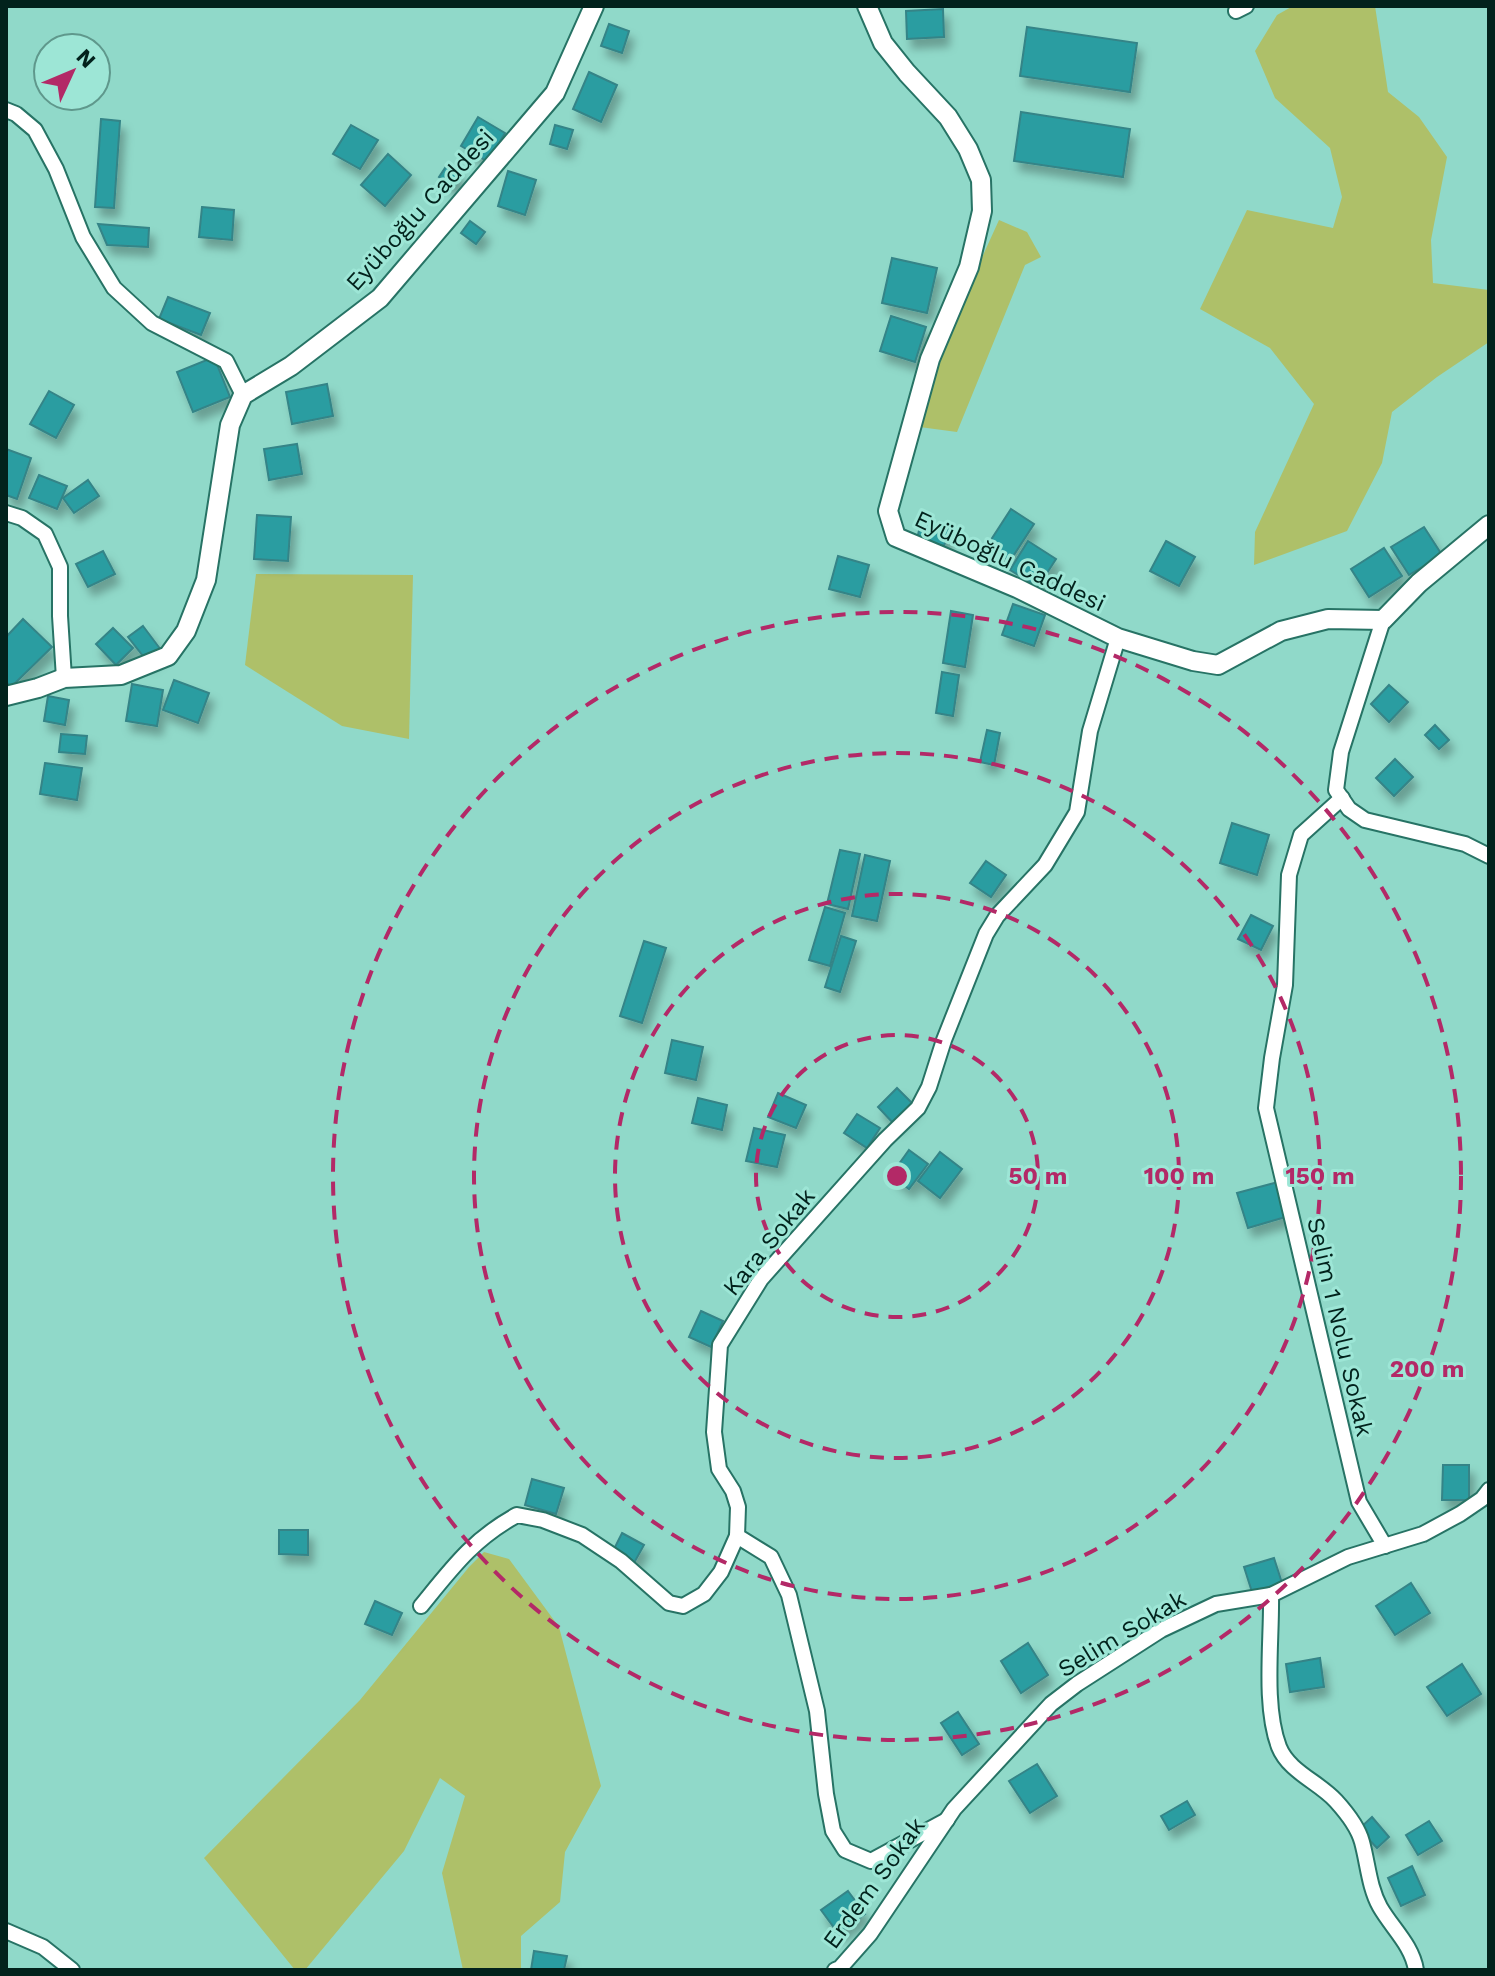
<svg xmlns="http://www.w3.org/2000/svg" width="1495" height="1976" font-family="'Work Sans',sans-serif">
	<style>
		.green { fill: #aec069 }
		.building { fill: #2a9da1; stroke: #348487; stroke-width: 2; filter: url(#shadow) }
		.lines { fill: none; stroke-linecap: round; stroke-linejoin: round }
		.minor-casing { stroke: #277365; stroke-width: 18 }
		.tertiary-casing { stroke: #277365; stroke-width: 22 }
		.minor { stroke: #fff; stroke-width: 14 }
		.tertiary { stroke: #fff; stroke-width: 18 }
		.ring { fill: none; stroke: #b32967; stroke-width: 4; stroke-dasharray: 14 10 }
		.labels { text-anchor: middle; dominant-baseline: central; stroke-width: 6; stroke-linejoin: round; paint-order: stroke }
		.street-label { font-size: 24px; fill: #02221c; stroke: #9de6d6 }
		.centre { fill: #b32967; stroke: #9de6d6; stroke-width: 4 }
		.ring-label { font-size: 24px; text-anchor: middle; font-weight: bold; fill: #b32967; stroke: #9de6d6; stroke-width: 6; stroke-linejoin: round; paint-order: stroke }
	</style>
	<defs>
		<filter id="shadow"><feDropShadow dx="5" dy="9" stdDeviation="4" flood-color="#0004"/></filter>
	</defs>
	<rect width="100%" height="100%" fill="#90d9c9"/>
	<g class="green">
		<path d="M1293,6H1375L1388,92L1419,117L1447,157L1431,240L1433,283L1489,290V342L1437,377L1392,412L1382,463L1347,531L1254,565L1255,532L1314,404L1270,348L1200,309L1247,210L1333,228L1342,197L1330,148L1275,98L1255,51L1277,15Z"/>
		<path d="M999,220L1027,232L1041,257L1025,265L957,432L912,426L936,359Z"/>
		<path d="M256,574L413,575L409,739L342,726L245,665Z"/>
		<path d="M484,1552L509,1559L559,1627L601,1786L565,1852L560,1902L521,1936V1970H463L442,1873L465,1796L440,1778L404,1851L305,1970H295L204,1858L360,1700L469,1567Z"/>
	</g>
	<g class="building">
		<path d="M943,9L944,37L907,39L906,11Z"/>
		<path d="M609,24L629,31L622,53L601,46Z"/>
		<path d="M1027,27L1137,43L1130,92L1020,76Z"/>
		<path d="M589,72L617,85L601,122L573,109Z"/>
		<path d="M1021,112L1130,129L1123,177L1014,161Z"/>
		<path d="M478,117L505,133L488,162L461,146Z"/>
		<path d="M101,119L120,121L114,208L95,207Z"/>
		<path d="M351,125L378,140L360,169L333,154Z"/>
		<path d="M555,125L573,130L567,149L550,144Z"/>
		<path d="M388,154L411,175L385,206L361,185Z"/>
		<path d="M447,165L462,176L453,187L439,177Z"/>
		<path d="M508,171L536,180L525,215L498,206Z"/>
		<path d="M202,207L234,210L232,240L199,237Z"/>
		<path d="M470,221L485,232L476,244L461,233Z"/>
		<path d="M98,224L149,228L148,247L107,245Z"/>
		<path d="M892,258L937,268L927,313L882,303Z"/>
		<path d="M168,297L210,313L201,335L159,319Z"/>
		<path d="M891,316L926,327L915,362L880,351Z"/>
		<path d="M214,357L230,397L193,412L177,372Z"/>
		<path d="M327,384L333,416L292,424L286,392Z"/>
		<path d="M49,391L74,405L56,438L30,424Z"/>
		<path d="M297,444L302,474L269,480L264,449Z"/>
		<path d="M6,449L31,458L17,499L6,495Z"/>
		<path d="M39,475L67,486L57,509L29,498Z"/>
		<path d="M88,480L99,496L74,513L63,498Z"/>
		<path d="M1011,509L1034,524L1010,561L987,546Z"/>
		<path d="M257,515L291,517L288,561L254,559Z"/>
		<path d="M921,522L949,529L944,546L917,539Z"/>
		<path d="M1424,527L1442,555L1409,575L1391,547Z"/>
		<path d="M1028,541L1056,559L1038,587L1010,570Z"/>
		<path d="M1166,541L1195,557L1179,586L1150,571Z"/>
		<path d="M1384,548L1402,576L1369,597L1351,569Z"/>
		<path d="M103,551L115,574L88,587L76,564Z"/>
		<path d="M838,556L869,565L860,597L829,589Z"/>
		<path d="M1013,604L1045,615L1034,646L1002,635Z"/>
		<path d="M951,611L973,615L965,667L943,663Z"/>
		<path d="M23,619L52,647L11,687L6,682V637Z"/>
		<path d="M143,626L161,650L147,661L128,637Z"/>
		<path d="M113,628L133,648L116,665L96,644Z"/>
		<path d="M942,672L959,675L953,716L936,713Z"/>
		<path d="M174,680L209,693L198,723L163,710Z"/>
		<path d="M132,684L163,690L157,726L126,721Z"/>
		<path d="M1389,685L1408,702L1389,722L1371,704Z"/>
		<path d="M48,696L69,700L65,725L44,721Z"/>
		<path d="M1435,725L1449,740L1439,749L1425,735Z"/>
		<path d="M987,730L1000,733L994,765L980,762Z"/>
		<path d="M61,734L87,736L85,754L59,752Z"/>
		<path d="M1395,759L1413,777L1394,796L1376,778Z"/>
		<path d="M45,763L82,768L77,800L40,794Z"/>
		<path d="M1232,823L1269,835L1257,875L1220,863Z"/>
		<path d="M840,850L860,854L848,909L827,904Z"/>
		<path d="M865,855L890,861L877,921L852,916Z"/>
		<path d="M986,861L1006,875L991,897L970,883Z"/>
		<path d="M825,907L845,913L830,966L809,960Z"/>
		<path d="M1251,915L1273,926L1261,950L1238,939Z"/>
		<path d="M841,936L856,941L840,992L825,987Z"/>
		<path d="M644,941L666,948L642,1023L620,1016Z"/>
		<path d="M672,1040L703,1047L696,1080L665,1073Z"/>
		<path d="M897,1088L914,1105L894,1124L878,1107Z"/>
		<path d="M778,1093L806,1105L796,1128L768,1117Z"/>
		<path d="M698,1098L727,1105L722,1130L692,1123Z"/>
		<path d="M857,1114L880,1128L867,1148L844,1133Z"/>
		<path d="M754,1128L785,1135L777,1167L746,1161Z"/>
		<path d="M909,1150L928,1164L909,1189L891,1175Z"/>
		<path d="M940,1152L962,1169L940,1198L918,1181Z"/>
		<path d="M1278,1182L1289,1216L1248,1228L1237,1193Z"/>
		<path d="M701,1311L723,1321L711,1347L689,1337Z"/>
		<path d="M1443,1465H1469V1500H1442Z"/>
		<path d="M532,1479L564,1488L556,1514L525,1505Z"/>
		<path d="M279,1530H308V1555L279,1554Z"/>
		<path d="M622,1533L644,1545L634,1563L613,1551Z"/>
		<path d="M1274,1558L1282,1583L1252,1592L1244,1567Z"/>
		<path d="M1411,1583L1430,1613L1395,1635L1376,1606Z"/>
		<path d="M375,1601L402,1613L392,1635L365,1624Z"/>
		<path d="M1028,1643L1048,1675L1021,1693L1001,1661Z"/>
		<path d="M1320,1658L1324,1687L1290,1692L1286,1664Z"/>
		<path d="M1462,1664L1481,1694L1447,1716L1427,1687Z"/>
		<path d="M958,1712L979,1744L962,1755L941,1723Z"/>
		<path d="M1037,1764L1057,1796L1030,1813L1009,1781Z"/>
		<path d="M1187,1801L1195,1815L1169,1830L1161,1816Z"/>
		<path d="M1372,1817L1389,1837L1377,1848L1359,1829Z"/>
		<path d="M1429,1821L1442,1841L1418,1855L1406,1835Z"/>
		<path d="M1412,1866L1425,1895L1401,1906L1388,1878Z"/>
		<path d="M848,1891L865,1914L838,1933L821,1910Z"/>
		<path d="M534,1951L567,1956L564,1970H531Z"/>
	</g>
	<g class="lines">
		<defs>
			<g id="minor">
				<path d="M1236,11L1246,6"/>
				<path d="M6,110L16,114L35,130L56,169L83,237L114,288L152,323L226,361L243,395"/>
				<path d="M6,513L22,518L45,534L60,567V616L64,678"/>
				<path d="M1383,620L1341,752L1336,790L1349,809L1365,820L1465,844L1489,856"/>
				<path d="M1342,798L1301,835L1289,875L1285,985L1272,1058L1266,1108L1359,1502L1385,1546"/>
				<path d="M1271,1595C1272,1640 1263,1705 1279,1747C1289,1772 1319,1782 1336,1801C1346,1812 1358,1827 1362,1842C1368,1864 1369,1887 1380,1907C1392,1928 1412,1945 1416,1970"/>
				<path d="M421,1606C452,1568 473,1539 517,1515L543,1520L582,1535L621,1561L669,1603L683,1606L704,1594L721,1572L737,1536"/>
				<path d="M947,1820L871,1861L845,1850L833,1831L826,1794L817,1711L789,1595L771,1557L737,1536L738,1507L733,1491L719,1469L714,1432L720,1345L761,1279L885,1140L918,1108L929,1087L944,1040L986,934L997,916L1045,865L1077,812L1090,731L1118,638"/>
				<path d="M6,1931L43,1947L72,1970"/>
				<path d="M835,1970L840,1968L870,1934L954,1809L1051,1704L1077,1684L1161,1630L1216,1604L1271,1595L1348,1557L1423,1534L1460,1514L1482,1499L1489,1490"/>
			</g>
			<g id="tertiary">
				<path d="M867,6L883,43L907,73L948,117L968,149L981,180L982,211L969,267L930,359L888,511L896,537L1017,588L1118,638L1193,661L1218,665L1281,631L1328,619L1383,620L1419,583L1489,525"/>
				<path d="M6,696L38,688L64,678L121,675L168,656L186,631L206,580L230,425L243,395L291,366L380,298L555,93L594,6"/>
			</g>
		</defs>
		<use href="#minor" class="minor-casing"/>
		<use href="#tertiary" class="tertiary-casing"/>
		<use href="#minor" class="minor"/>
		<use href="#tertiary" class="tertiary"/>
	</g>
	<g class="ring">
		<circle cx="897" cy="1176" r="141"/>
		<circle cx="897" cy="1176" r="282"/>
		<circle cx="897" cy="1176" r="423"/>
		<circle cx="897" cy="1176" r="564"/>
	</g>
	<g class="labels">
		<g class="street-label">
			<text transform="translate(420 210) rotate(-48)">Eyüboğlu Caddesi</text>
			<text transform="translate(1010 561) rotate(25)">Eyüboğlu Caddesi</text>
			<text transform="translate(769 1242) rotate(-51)">Kara Sokak</text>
			<text transform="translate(1340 1327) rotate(77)">Selim 1 Nolu Sokak</text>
			<text transform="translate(1122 1634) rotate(-31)">Selim Sokak</text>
			<text transform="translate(874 1883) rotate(-54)">Erdem Sokak</text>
		</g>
	</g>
	<circle cx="897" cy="1176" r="12" class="centre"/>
	<g class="ring-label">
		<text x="1038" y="1184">50 m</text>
		<text x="1179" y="1184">100 m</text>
		<text x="1320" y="1184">150 m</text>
		<text x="1427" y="1377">200 m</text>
	</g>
	<rect width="1495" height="1976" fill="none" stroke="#02221c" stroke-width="16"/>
	<g transform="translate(72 72) rotate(46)"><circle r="38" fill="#9de6d6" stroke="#5f988c" stroke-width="2"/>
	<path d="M0-6L14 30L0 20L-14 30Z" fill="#b32967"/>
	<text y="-12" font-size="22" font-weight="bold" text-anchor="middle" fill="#02221c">N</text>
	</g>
</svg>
